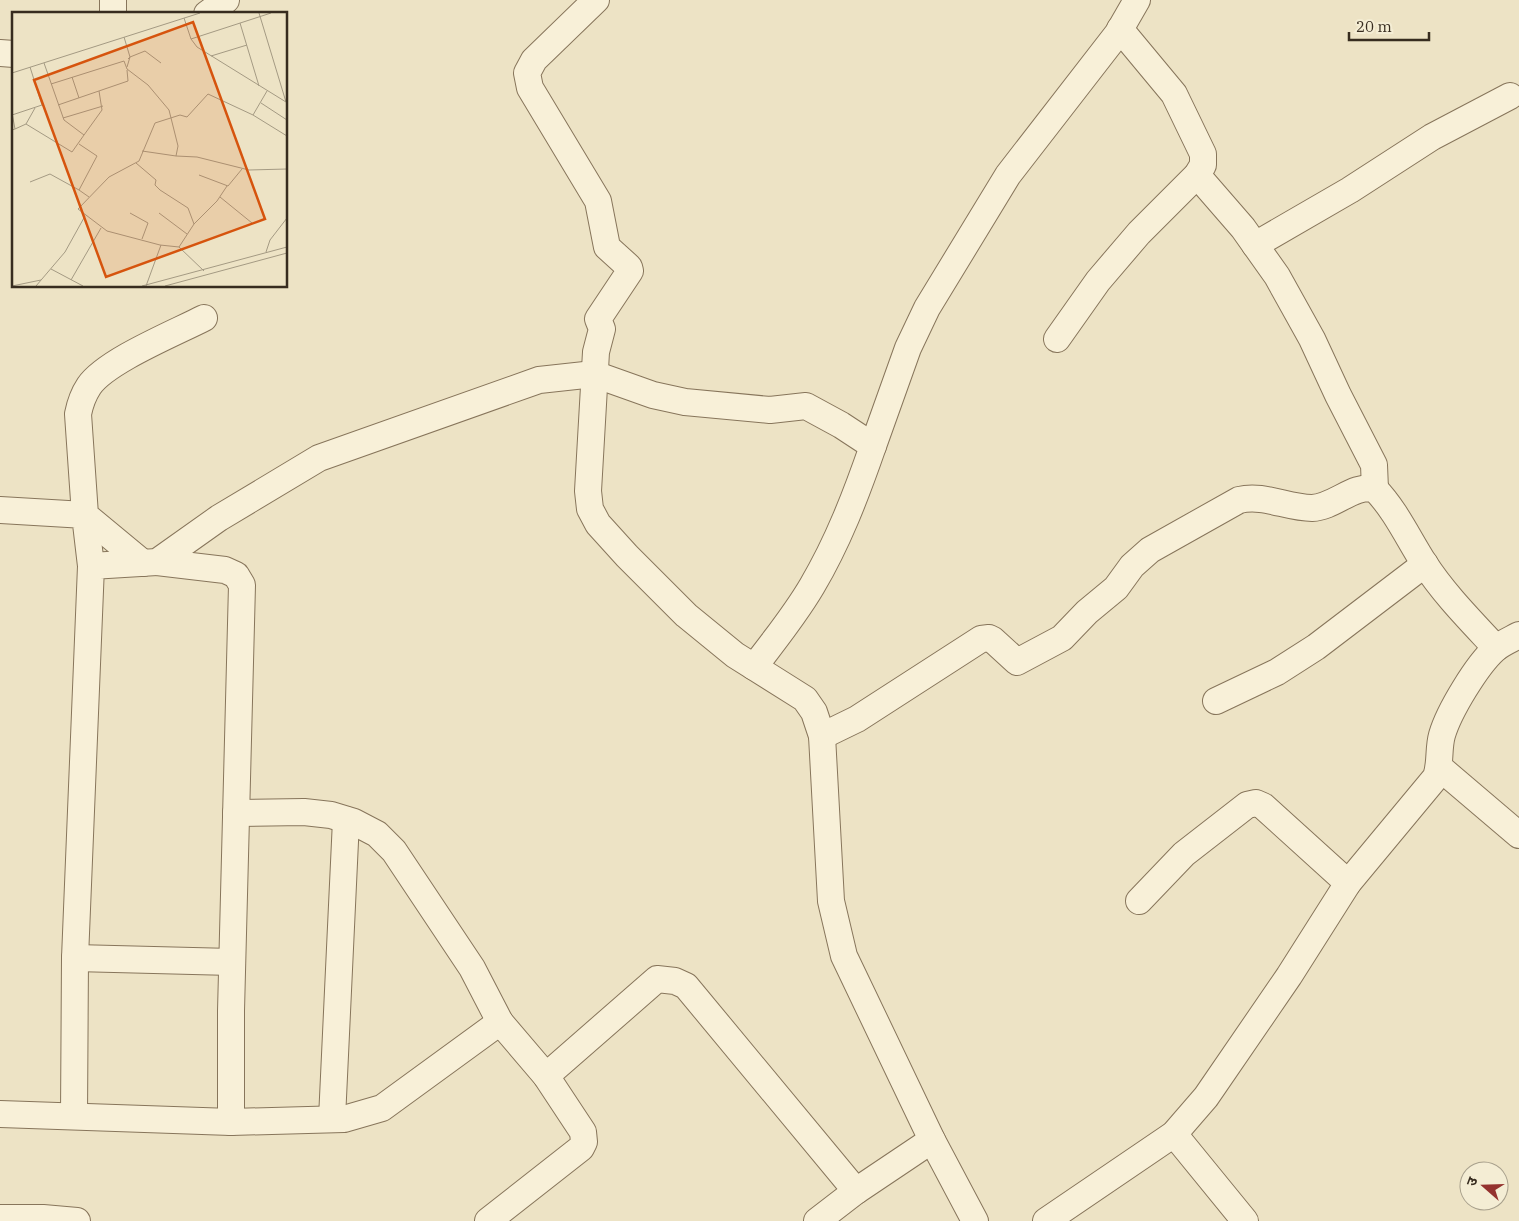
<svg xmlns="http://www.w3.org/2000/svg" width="1519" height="1221" font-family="'IBM Plex Serif','Noto Sans Devanagari',serif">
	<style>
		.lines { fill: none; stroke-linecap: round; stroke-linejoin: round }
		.street-casing { stroke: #87755b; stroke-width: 28 }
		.street { stroke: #f8f0d8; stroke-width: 26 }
		.inset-road { fill: none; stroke: #a49a83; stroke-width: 1 }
		.view { fill: #d6540e; fill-opacity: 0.15; stroke: #d6540e; stroke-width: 2.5 }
		.inset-edge { fill: none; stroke: #372c1f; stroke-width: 2.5 }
	</style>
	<rect width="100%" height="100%" fill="#ede3c5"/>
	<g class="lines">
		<defs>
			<g id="street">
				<path d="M596,0L534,60L527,73L530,88L598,201L607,247L629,267L630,271L598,319L602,329L596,352L588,491L590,509L598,524L627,556L686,615L735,655L805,699L814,712L822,736L831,901L844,956L932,1140L975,1221"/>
				<path d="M113,14V0"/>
				<path d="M207,14L226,0"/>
				<path d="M0,53L14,54"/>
				<path d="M1197,175L1243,228L1277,276L1312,339L1338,395L1374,465L1375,489"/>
				<path d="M1255,245L1350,190L1432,137L1510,96"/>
				<path d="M1057,339L1098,281L1139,233L1197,175L1203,165V154L1174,94L1120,29"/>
				<path d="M873,446L908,348L927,308L1008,175L1118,33L1137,0"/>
				<path d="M0,510L85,515L91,566"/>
				<path d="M157,562L225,570L236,575L242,585L231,1011V1122"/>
				<path d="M143,563L85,515L78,414C80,404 83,395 89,386C106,361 175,333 204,318"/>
				<path d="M1216,701L1277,672L1316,647L1425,564"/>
				<path d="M822,736L857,719L981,639L989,638L993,640L1017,662L1062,638L1087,612L1116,588L1132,566L1150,550L1239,500C1264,494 1287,508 1312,508C1335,507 1353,484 1375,489C1396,511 1408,538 1424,563C1444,594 1471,621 1496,648"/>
				<path d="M1439,767L1519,835"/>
				<path d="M236,813L304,812L331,815L354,822L377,834L394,851L472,968L500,1022"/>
				<path d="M1139,901L1184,854L1247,805L1256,803L1263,806L1348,883"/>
				<path d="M75,958L232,962"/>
				<path d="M546,1076L657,979L675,981L686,986L856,1191L932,1140"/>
				<path d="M0,1114L231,1122L344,1119L382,1108L500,1022L546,1076L583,1132L584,1142L581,1148L488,1221"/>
				<path d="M74,1116L75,958L91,566L157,562L219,518L319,458L539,380L594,374L653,395L685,402L770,410L806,406L841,425L873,446C856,495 838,542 812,586C795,615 774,641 754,667"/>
				<path d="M332,1119L346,820"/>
				<path d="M1174,1134L1245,1221"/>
				<path d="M0,1218H43L77,1221"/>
				<path d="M817,1221L856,1191"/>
				<path d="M1046,1221L1174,1134L1206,1097L1289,976L1348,883L1436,777C1441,763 1438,749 1442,735C1449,711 1477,665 1495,649C1502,643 1512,639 1519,635"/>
			</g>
		</defs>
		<use href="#street" class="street-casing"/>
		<use href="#street" class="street"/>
	</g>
	<g transform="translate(12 12)">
		<rect width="275" height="275" fill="#ede3c5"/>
		<path class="inset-road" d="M247,1L274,90M172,6L179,27L185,35L274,90M228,11L247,74M112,25L118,45L116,47M179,27L259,1M199,44L235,33M115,55L118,45L133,39L149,51M0,61L188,1M60,65L67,86M39,72L112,49L115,57L136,73L157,98L166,134L164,144L130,139M249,91L275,108M46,93L116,69L115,58M0,101L3,117L0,118M0,103L30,93L18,55M241,103L255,79M51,106L91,94M14,112L23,96M3,117L14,112L60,140L72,123L52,108L32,51M72,123L90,98L87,79M67,132L85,144L67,178L77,185M164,144L185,145L237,158L275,157M124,151L144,168L143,173L148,178L176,196L182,212L167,235M187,163L216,174L230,157M18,170L38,162L67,178M208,185L240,211M118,201L136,211L130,227M147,201L175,222M182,212L205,189L215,174M254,240L258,228L275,206M39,257L71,274M192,259L167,235L148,233L95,219L66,197L97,165L127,149L143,111L168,103L175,105L196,82L241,103L275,124M59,268L89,216M0,274L29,268M24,274L53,240L73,204M130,274L275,235M134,274L149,233M153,274L275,241"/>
		<path class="view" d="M181,10L253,207L94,265L22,68Z"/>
		<rect width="275" height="275" class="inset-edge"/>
	</g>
	<g transform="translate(1484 1186) rotate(290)"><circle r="24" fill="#f4edd4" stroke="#a8a08c"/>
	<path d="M0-4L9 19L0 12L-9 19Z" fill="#94322e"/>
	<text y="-8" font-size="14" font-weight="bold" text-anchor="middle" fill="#372c1f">उ</text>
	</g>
	<path d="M1349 32v8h80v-8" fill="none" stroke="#372c1f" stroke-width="2.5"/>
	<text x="1356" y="32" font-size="15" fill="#372c1f" stroke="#f4edd4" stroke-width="4" paint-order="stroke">20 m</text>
</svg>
